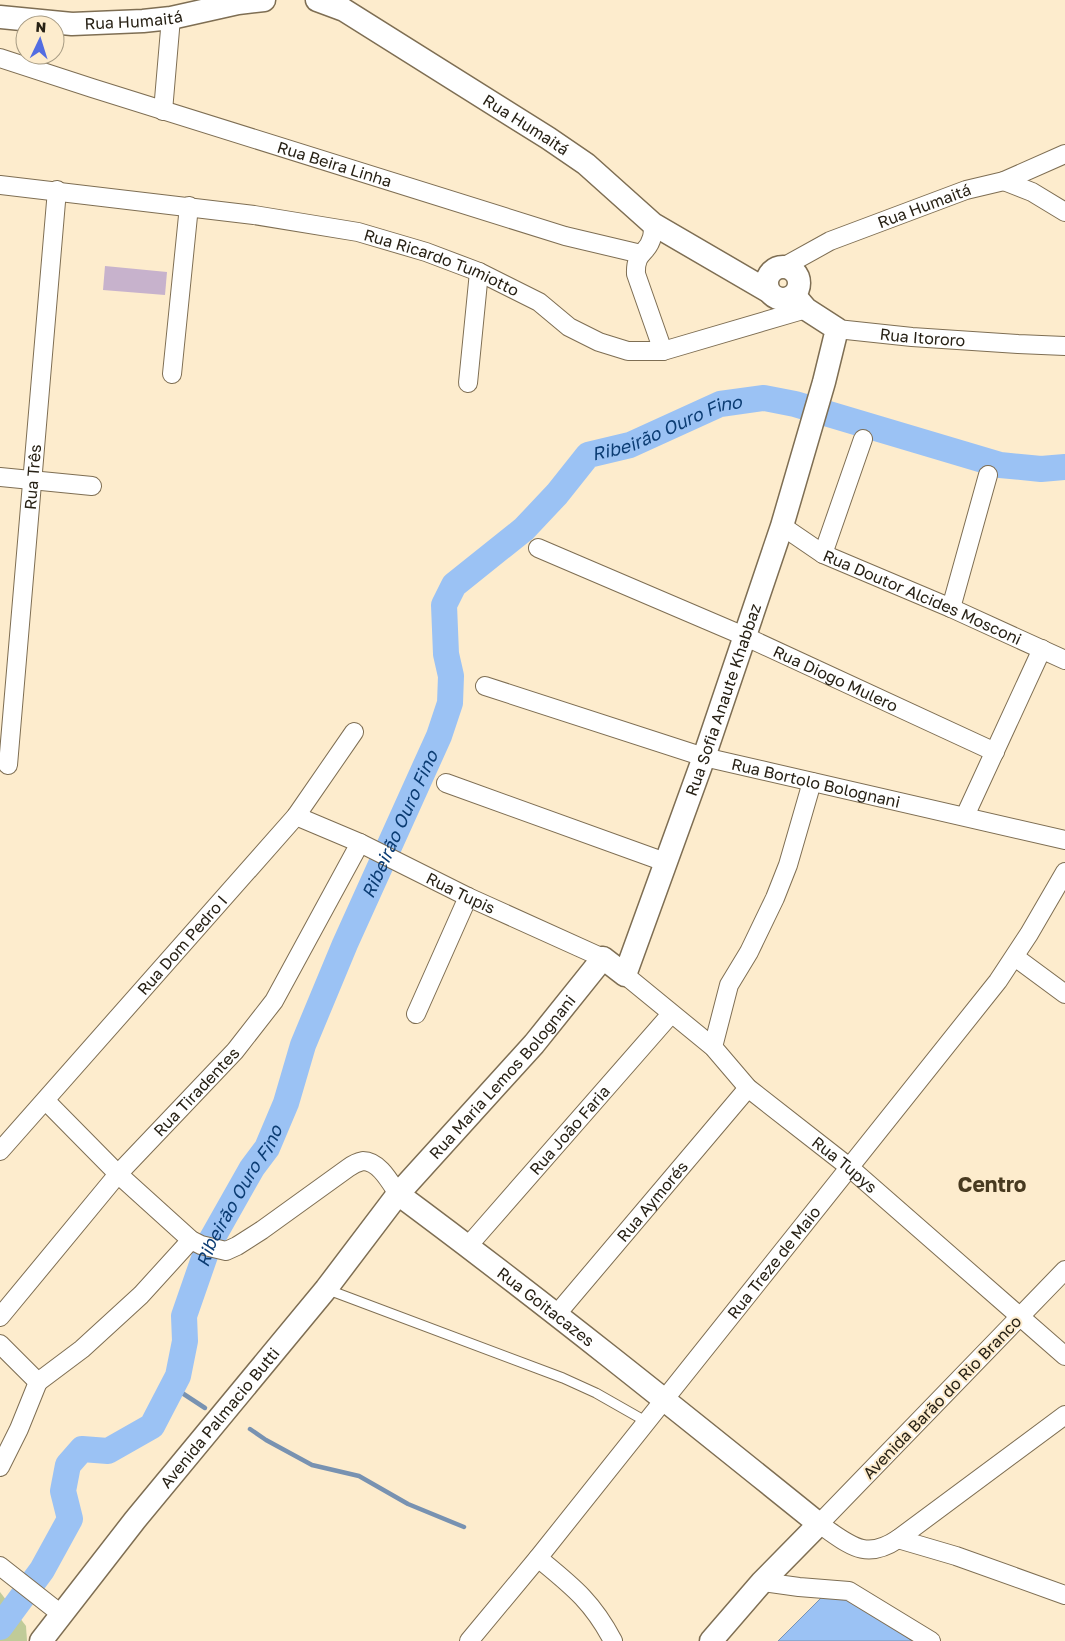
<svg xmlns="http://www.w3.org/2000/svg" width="1065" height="1641" font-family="'Golos Text',sans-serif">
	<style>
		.green { fill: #c0cb98 }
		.water { fill: #9bc2f4; stroke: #7892b1 }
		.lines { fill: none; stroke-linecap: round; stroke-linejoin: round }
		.stream { stroke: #7892b1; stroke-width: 4.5 }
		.river { stroke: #9bc2f4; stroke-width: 26 }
		.building { fill: #c7b2cc }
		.service-casing { stroke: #7e6e53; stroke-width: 11 }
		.minor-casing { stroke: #7e6e53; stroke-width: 20 }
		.tertiary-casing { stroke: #7e6e53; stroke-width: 25 }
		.service { stroke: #fff; stroke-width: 9 }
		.minor { stroke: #fff; stroke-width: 18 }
		.tertiary { stroke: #fff; stroke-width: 22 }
		.labels { text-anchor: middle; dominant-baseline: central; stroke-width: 4; stroke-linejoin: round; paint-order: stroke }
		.street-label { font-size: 16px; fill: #272115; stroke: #fdeccd }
		.water-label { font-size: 18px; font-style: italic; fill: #0b3c73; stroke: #fdeccd }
		.district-label { font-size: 21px; font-weight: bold; fill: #483a20; stroke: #fdeccd }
	</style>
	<rect width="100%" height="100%" fill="#fdeccd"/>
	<path class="green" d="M0,1592L26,1626L27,1641H0Z"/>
	<path class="water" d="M846,1591L912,1641H778L826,1593Z"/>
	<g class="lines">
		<g class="stream">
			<path d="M173,1387L205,1408"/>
			<path d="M250,1429L266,1440L312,1465L359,1476L408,1504L464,1527"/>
		</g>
		<path class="river" id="s1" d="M0,1627L42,1570L70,1519L63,1491L68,1465L82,1449L108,1451L152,1426L178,1376L185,1341L184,1316L209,1244L252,1168L267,1148L286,1103L303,1045L345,944L439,736L450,703L451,676L446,654L444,605L454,585L524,529L557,494L588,455L630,445L720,404L764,398L795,404L1000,465L1041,469L1065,467"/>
	</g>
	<path class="building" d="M105,266L167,272L165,295L103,290Z"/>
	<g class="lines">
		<defs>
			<path id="service" d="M326,1289L563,1378L596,1393L647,1422"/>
			<g id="minor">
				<path id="s2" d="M0,58L92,88L565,236L641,254"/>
				<path d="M163,111L171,18"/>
				<path d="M1004,181L1032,192L1065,212"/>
				<path id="s3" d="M0,185L254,215L358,232L426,252L479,272L539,302L569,327L599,342L628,351H663L806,309"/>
				<path d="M653,224C653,228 653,233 652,237C648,255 635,250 636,274L663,351"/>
				<path id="s4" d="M785,266L830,241L966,190L1004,181L1065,154"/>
				<path id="s5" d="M837,329L912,337L1018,344L1065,346"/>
				<path d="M172,374L189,206"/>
				<path d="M468,383L479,272"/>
				<path d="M0,477L92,486"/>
				<path id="s6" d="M782,526L823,554L951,608L1065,660"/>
				<path id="s7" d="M538,548L744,636L995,752"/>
				<path d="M823,554L863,439"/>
				<path d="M951,608L988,475"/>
				<path id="s8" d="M485,686L704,757L1065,840"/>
				<path id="s9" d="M8,765L57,190"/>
				<path d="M446,783L665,862"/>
				<path id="s10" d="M296,816L360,843L468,897L603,958"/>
				<path d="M965,816L1042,649"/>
				<path d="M1015,957L1065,994"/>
				<path id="s11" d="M625,975L713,1047L748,1088L849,1167L1065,1356"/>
				<path d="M416,1014L468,897"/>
				<path d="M713,1047L729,985L749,952L775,898L788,865L812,782"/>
				<path d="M46,1101L118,1174L191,1240L201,1245L226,1251L237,1246L262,1230L348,1168C352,1165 358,1162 363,1161C379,1161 390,1182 398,1194"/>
				<path id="s12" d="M0,1151L296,816L354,732"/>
				<path id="s13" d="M468,1246L671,1014"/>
				<path d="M1065,1270L819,1524C848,1543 864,1562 898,1539L1065,1415"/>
				<path id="s14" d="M556,1315L748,1088"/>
				<path id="s15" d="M0,1317L118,1174L235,1051L274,1001L360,843"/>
				<path d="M0,1344L38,1382"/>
				<path d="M38,1382L82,1349L141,1295L191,1240"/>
				<path d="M0,1467L19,1429L38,1382"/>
				<path d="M898,1539L956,1556L1065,1595"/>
				<path d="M538,1558C572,1586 592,1601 613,1641"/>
				<path d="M0,1566L61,1614"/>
				<path d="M762,1582L799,1587L849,1591L931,1641"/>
				<path id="s16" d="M469,1641L538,1558L998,981L1029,934L1065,872"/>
			</g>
			<g id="tertiary">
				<path id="s17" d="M317,0L344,10L548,138L586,164L653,224L768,291"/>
				<path id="s18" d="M0,17L72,24L143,21L171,18L238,3L264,0"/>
				<circle cx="783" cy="283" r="16"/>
				<path id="s19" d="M398,1194C541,1300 680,1412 819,1524L762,1582L711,1641"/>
				<path id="s20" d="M41,1641L135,1520L326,1289L398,1194L534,1044L603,958L625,975L704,757L782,526L824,382L837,329L806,309L794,295"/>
			</g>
		</defs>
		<use href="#service" class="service-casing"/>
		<use href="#minor" class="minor-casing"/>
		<use href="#tertiary" class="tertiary-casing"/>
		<use href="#service" class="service"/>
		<use href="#minor" class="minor"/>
		<use href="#tertiary" class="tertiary"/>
	</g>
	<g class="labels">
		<g class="street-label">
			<text stroke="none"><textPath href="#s18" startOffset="134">Rua Humaitá</textPath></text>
			<text stroke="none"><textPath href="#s17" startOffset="244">Rua Humaitá</textPath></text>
			<text stroke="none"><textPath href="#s2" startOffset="351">Rua Beira Linha</textPath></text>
			<text stroke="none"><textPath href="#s4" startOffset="152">Rua Humaitá</textPath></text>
			<text stroke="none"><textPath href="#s3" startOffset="450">Rua Ricardo Tumiotto</textPath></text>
			<text stroke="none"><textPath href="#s5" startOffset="86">Rua Itororo</textPath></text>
			<text stroke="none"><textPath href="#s9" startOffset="289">Rua Três</textPath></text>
			<text stroke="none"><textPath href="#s6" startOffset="158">Rua Doutor Alcides Mosconi</textPath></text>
			<text stroke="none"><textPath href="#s7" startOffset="325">Rua Diogo Mulero</textPath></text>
			<text stroke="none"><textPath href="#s20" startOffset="1205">Rua Sofia Anaute Khabbaz</textPath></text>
			<text stroke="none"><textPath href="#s8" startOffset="345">Rua Bortolo Bolognani</textPath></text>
			<text stroke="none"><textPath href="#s10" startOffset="182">Rua Tupis</textPath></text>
			<text stroke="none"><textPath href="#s12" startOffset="275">Rua Dom Pedro I</textPath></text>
			<text stroke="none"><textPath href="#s20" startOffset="729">Rua Maria Lemos Bolognani</textPath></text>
			<text stroke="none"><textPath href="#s15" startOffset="299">Rua Tiradentes</textPath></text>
			<text stroke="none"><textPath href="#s13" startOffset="154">Rua João Faria</textPath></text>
			<text stroke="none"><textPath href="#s11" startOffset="291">Rua Tupys</textPath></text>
			<text stroke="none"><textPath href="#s14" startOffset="149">Rua Aymorés</textPath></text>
			<text stroke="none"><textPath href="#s16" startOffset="486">Rua Treze de Maio</textPath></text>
			<text stroke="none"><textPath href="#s19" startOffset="186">Rua Goitacazes</textPath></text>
			<text transform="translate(942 1397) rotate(-46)">Avenida Barão do Rio Branco</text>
			<text stroke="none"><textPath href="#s20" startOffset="286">Avenida Palmacio Butti</textPath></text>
		</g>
		<g class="water-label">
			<text stroke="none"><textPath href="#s1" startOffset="1462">Ribeirão Ouro Fino</textPath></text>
			<text stroke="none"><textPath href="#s1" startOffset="938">Ribeirão Ouro Fino</textPath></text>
			<text stroke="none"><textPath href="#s1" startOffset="532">Ribeirão Ouro Fino</textPath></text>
		</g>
		<g class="district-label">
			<text x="992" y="1184">Centro</text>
		</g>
	</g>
	<g transform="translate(40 40) rotate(4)"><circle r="24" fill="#fdeccd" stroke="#a79b83"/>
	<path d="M0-4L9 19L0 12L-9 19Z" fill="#536de2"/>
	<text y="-8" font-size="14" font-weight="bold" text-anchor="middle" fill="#272115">N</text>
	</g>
</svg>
